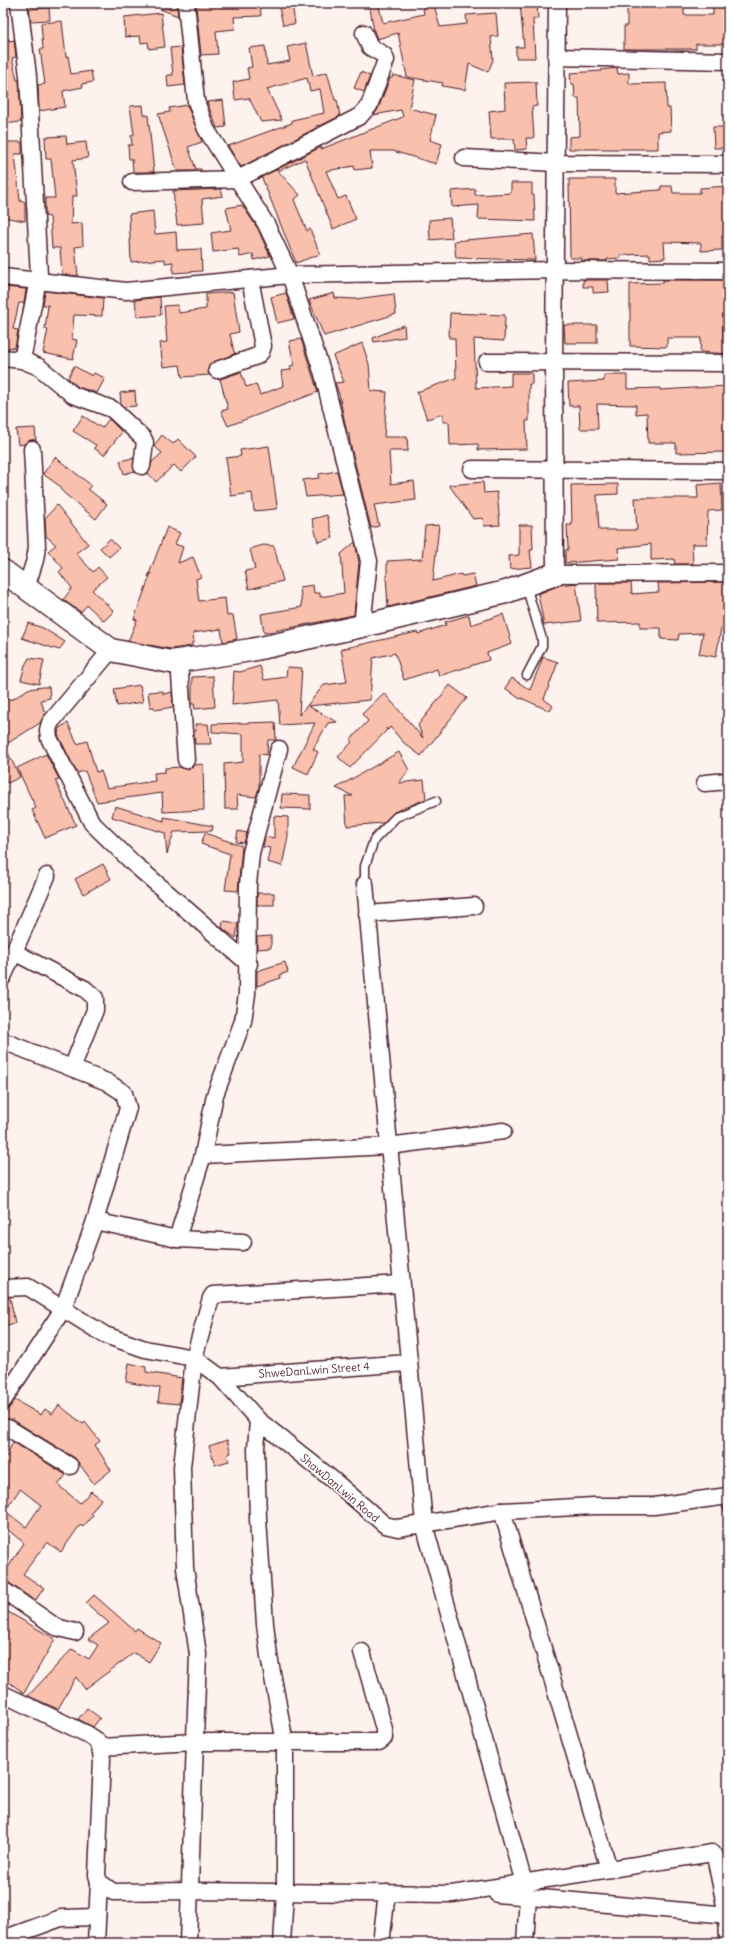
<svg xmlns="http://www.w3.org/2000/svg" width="731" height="1946" font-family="Delius,sans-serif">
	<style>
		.building { fill: #f8c0ad; stroke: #4a1f2b; fill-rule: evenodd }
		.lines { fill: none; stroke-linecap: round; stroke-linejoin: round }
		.lane-casing { stroke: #4a1f2b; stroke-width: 11 }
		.street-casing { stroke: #4a1f2b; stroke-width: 19 }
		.secondary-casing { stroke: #4a1f2b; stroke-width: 25 }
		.lane { stroke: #fff; stroke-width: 8 }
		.street { stroke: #fff; stroke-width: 16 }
		.secondary { stroke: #fff; stroke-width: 22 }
		.labels { text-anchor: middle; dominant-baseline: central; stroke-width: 3; stroke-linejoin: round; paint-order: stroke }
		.street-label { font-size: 11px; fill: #4a1f2b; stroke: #fff }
	</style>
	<rect width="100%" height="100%" fill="#fef2ef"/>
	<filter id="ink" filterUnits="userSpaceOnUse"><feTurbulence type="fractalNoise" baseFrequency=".025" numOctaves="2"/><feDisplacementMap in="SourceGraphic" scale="8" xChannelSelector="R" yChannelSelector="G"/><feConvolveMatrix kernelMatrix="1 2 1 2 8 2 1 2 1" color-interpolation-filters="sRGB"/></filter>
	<g filter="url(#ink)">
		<g class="building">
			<path d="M204,3H260L261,16L234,17L235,29L216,31L218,54L201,55L196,6L204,5Z"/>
			<path d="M278,3H292L295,24L283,25Z"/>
			<path d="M369,3H378L383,23L424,14L423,8L434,5L440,27L467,24L466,15L496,13L498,36L491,37L493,60L488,72L469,64L465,90L442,86L443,83L407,77L398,33L377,39L374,31Z"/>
			<path d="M520,3H537L538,19H533L535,58H516V47H524Z"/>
			<path d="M627,3H684V15H713V3H728V44H696V49H624V26H627Z"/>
			<path d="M49,8L50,20L31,21L29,9Z"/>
			<path d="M177,8L178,16L160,9Z"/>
			<path d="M161,13L165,47L149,49L148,42L141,43L140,36L125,37L124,17Z"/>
			<path d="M62,21L66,57L68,56L71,74L91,71L93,82L82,84L83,87L63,91L65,107L39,111L38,85L45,84L40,49H43L41,23Z"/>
			<path d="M9,39V41L14,40L16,57L12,58L17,80H19L21,122L3,124V40Z"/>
			<path d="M306,43L313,76L327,72L335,100H337L340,116L322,125L316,126V128L241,167L228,146L292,123V120L324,113L320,89L310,91L307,78L267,89L282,120L261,122L249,98L235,100L233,82L249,79L247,68L252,67L249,48L265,46L267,65L290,61L287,47Z"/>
			<path d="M181,47L185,85L168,87L167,75H173L170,48Z"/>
			<path d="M617,68L618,74L629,73V84L666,83L667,108H670L671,131L658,132V149H569V137L580,136L579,98H575L574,84H571L570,73L602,71L601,70Z"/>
			<path d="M361,72L370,76L364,92L354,88Z"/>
			<path d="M393,75L415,80L409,108L436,115L430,140L442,144L436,164L393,151H370L372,168L355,170L354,166L326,171L338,199L346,196L356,219L333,229L305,159L278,171L300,195L294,200L307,231L310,229L320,254L296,263L262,178L258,179L321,147V149L403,117L401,110L374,115L378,109L390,78H392Z"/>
			<path d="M536,82L537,106L532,107L534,138H526L527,149L515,150L514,139H491L489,111L505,109L504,83Z"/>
			<path d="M223,100L226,127L217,128L207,102Z"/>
			<path d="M143,105L144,115H148L154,172H133L132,159H129L128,145H132L131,135H134L130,106Z"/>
			<path d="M187,105L202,142L188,147L196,169H201V171H177L158,114L170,112L169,108Z"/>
			<path d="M713,127H727L728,148H714Z"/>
			<path d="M66,136L67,144L86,142L88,158L73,160L77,196H72L71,224L82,223L83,246L75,247L78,276L62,274L60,248H52L50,217L45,216V198H55L51,159H46L45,137Z"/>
			<path d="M3,142H22V154H15L20,201L25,202V221L3,217Z"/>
			<path d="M569,179H615V193L661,190V186H672L673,193H700V188L728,186V236H722V250L701,251V243L664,242L665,258L650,259V254L620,255L621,258L607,259V261H582V258H570Z"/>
			<path d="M511,183H532V195H534L535,221L478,219L479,205L452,207L451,191L475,189V195L511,193Z"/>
			<path d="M221,189L223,196L202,199L204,223L177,225L173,191Z"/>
			<path d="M242,205L258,229L270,256L254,260L253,254L240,257L238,249L213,252L211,233L231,230L226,208Z"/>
			<path d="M153,211L155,234L176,232L177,250L201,249L202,271L173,273V262L165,263V259L131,262L129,214Z"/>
			<path d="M450,218L452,238L430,240L429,220Z"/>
			<path d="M533,234L535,260L456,258L454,241Z"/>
			<path d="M583,280H608L609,292L593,293V287H583Z"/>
			<path d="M663,280H728V315H723V340L728,341V354L700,352L701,338H667V347L630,346V284L663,283Z"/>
			<path d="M3,287L26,289L24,303H19L13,329L18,330L15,348L9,347V349H3Z"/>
			<path d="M45,291L103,298L102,316L74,315L72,339L77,340L73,359L43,353L48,329H45L48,305H43Z"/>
			<path d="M233,292L239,332L230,334L234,352L236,353L210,364L208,369L209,375L182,377L180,365L163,367L160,343L167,342L164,306L178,305L179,313L206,309V294Z"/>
			<path d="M286,293L294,319L277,323L271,297Z"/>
			<path d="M334,293L335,298L355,299L394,294L396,314L324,336L309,300Z"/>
			<path d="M160,297L161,315L137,317L135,300Z"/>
			<path d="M450,313L505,315L504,341L474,339L476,388L511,386V373H532V384H529V421H526L527,449L478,450V444L450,445L449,422H443V414L427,419L417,392L456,378L455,338H449Z"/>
			<path d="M404,325L405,337L374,342L373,338Z"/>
			<path d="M564,325H597V343H565Z"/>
			<path d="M301,339L318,392L228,426L221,411L228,409L220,379L241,372L246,387L256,384L260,395L283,386L281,371L291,370L290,366L294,365L289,341Z"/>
			<path d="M362,343L369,364L371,391L387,392L384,437H407L408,451H389L391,484L414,481L416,500L374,505L379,526L371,528L350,443L349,433H347L339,394L335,383L344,382L333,356Z"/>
			<path d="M74,366L92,376L94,373L105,378L97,393L78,387L68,378Z"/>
			<path d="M604,375H627V389L660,388V390L727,386L728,452L676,453V443H648L647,413L636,414V405L597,404L598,429H580L579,406H569L568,383L604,381Z"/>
			<path d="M135,391L136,406L124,407L121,404L120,393Z"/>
			<path d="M83,416L102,428L109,419L122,432L104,455L94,448L96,445L73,431Z"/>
			<path d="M35,428L36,440H31L24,444L18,445L16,429Z"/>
			<path d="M162,435L173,444L178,439L196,457L181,472L174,465L156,482L148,473L152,462L162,453L154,446Z"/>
			<path d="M269,446L277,506L276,509L254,511L252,493L231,496L226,458L241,456L240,450Z"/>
			<path d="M55,457L91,485L88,489L107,504L96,519L66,495L60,489L61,487L43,474Z"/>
			<path d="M133,458L135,471L124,474L120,461Z"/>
			<path d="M337,471L343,494L306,497L303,480L319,478V474Z"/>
			<path d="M483,482L484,493L497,492L500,525L484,526L483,518L473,519L449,485Z"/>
			<path d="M721,483L722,510L708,511L707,544H692L693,564H675L674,559L651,560V544L618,548L619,559L565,563V550H568L567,525H572L571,485L618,484V494L597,495L599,530H637L635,498H698L697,485Z"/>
			<path d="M57,505L88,544L76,553L93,572L98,567L107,577L92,590L114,611L104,621L87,605L81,612L63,600L72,588L59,572L63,568L48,551L56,545L46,536L45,518Z"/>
			<path d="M327,515L333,538L318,542L312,519Z"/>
			<path d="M439,525L433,581L461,574L462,576L473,574L476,586L388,607L386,575L387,577V561L422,559L425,526Z"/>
			<path d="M519,525H532L533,550H530L532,567L510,569L509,556L519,555Z"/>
			<path d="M167,527L180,533L175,544L183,547L178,563L193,557L201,577L196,579L199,601L225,598L227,616L233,615L237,639L223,642L221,629L193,633L194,642H192V646L171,649L128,641L137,620L134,619L151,573L148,577Z"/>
			<path d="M110,539L119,548L109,557L100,548Z"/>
			<path d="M355,542L359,562L354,615L264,633L261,614L302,607L300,587L313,585L314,593H320V597L344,593L341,554Z"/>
			<path d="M263,545L274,546L283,581L249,589L245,571L255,569L250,549Z"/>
			<path d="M728,582V628H721L716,657L699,654L703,633L679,634L678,640L661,639V628H640V622L597,623L596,583H631L632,594L659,592L658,583Z"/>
			<path d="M576,583L581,621L544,625L538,594L560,585Z"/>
			<path d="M503,614L512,644L487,653L489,660L439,676L437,669L404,680L395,653L373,658L370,700L308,706L337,722L328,723L313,749L318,752L308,774L293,767L315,723L280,725L278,700L232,705L234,671L240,672L260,666L264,680L286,677L287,667L302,668L299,715L324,685L347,682L341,649L417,632L418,634L446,625L445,622L469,615L471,625Z"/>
			<path d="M28,623L43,628L65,642L59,650L22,638Z"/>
			<path d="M543,657L558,662L544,699L553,706L550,711L521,698L520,699L505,688L512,678L530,690Z"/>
			<path d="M29,658L44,660L39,684L21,680L25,665Z"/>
			<path d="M213,676L215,707L195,709L194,704H192V677Z"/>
			<path d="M140,685L143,702L117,706L114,689Z"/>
			<path d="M450,685L467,698L421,756L404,743L390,727L388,730L386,728L387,730L350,768L338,757L352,742L350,740L368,721L362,714L384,693L423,738L418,725Z"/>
			<path d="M43,687H49L50,698L41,700L45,714L40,723L8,743L3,735V700L13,699L28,689Z"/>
			<path d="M163,691V694L172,692L173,707L155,710L154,707H150L148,692Z"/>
			<path d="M275,722L276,740H268L267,755L259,754V788L256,797L237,795L238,809H225L224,764L243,762V734L212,732V724Z"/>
			<path d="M68,723L77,744L87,741L96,772L101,771L107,788L155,781L154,773L165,772V768L179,767L187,769L194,765L203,764L204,810L163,812L162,793L97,802L85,771L77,773L58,735L59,728Z"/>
			<path d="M195,724H208L211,744H195L194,732L196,731Z"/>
			<path d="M3,743L20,777L8,783L3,779Z"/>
			<path d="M399,752L409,770L399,783L424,780L426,799L394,812L383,823L347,826L345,796H353L336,788Z"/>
			<path d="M46,754L59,779L55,780L76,825L45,838L32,810L36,808L17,768Z"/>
			<path d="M282,794L310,795V809L281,808Z"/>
			<path d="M115,806L164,821V817L213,826L212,831L174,832L167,854L165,833L112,817Z"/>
			<path d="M274,816L288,817V837L282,866L267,862L270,848L263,847L265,836L274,838Z"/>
			<path d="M238,831L247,833L244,843L236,842Z"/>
			<path d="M205,833L242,846L238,891L225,890L230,854L201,844Z"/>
			<path d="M103,864L111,879L83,894L75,879Z"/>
			<rect x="257" y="893" width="17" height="12"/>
			<path d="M223,921L238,923L236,938L222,928Z"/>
			<path d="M271,936V948L257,949V937Z"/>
			<path d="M285,962L288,972L280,975L281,978L257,986V971Z"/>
			<path d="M3,1297H10L15,1323L3,1326Z"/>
			<path d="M129,1363L146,1367V1372L182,1378L179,1404L158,1402L160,1388L126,1382Z"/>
			<path d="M15,1400L41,1415L45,1409L52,1414L59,1405L83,1424L85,1422L100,1441L95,1445L111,1470L94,1484L75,1458L13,1420L3,1418V1410L8,1409Z"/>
			<path d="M227,1440L231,1453L227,1455L229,1461L215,1465L209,1446Z"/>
			<path d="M13,1442L66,1475L58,1485L80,1503L91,1491L101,1499L91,1513L93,1515L83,1527L80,1525L61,1552L47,1542L23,1574L44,1588L35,1601L8,1582L3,1581V1567L7,1569L24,1543L3,1526V1456L6,1457ZM20,1489L41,1505L26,1527L5,1511Z"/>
			<path d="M94,1595L135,1631L137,1628L161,1643L149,1662L134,1653L85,1689L76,1677L58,1709L28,1696L72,1649L89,1659L98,1645L88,1639L109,1623L86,1603Z"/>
			<path d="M3,1609L55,1639L24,1693L3,1678Z"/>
			<path d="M87,1708L100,1718L93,1727L78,1719Z"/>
		</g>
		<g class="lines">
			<defs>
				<g id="lane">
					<path d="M526,586L542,639V646L527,675"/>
					<path d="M365,884V866L374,840L396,817L436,801"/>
					<path d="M726,1497L728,1508"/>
				</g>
				<g id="street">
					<path d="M19,3L28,76L39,275L22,360"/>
					<path d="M186,3L196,101L206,129L266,224L290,275L323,374L369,561L362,626"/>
					<path d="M557,3L554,362L555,574L728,573"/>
					<path d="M556,57L728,61"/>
					<path d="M464,158L556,163L728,164"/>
					<path d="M132,182L238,179L360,116L369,106L386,60L384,55L370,47L364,33"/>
					<path d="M3,277L126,291L290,275L556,270L728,271"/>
					<path d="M3,358L22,360L39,367L73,395L112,409L143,438L145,442L142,466"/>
					<path d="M487,362L728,363"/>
					<path d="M217,370L257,356L261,352L263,346L250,279"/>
					<path d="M472,469L728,471"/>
					<path d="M26,588L35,560L37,547L32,449"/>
					<path d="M111,650L50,723L48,730L49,738L92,823L133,863L249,964"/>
					<path d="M179,661L186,760"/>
					<path d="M705,783L728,781"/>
					<path d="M365,884L424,1524L524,1883"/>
					<path d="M367,914L474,906"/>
					<path d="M14,952L85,989L95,998V1010L72,1068"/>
					<path d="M3,977L47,876"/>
					<path d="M3,1041L107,1082L124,1093L128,1108L95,1221"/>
					<path d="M203,1155L389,1146L503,1131"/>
					<path d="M177,1239L203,1155L215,1095L243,1021L247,994L248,885L251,853L279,749"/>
					<path d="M3,1288L28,1287L105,1335L145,1349L194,1358L220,1377L258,1420L333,1480L385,1525L398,1528L502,1511L594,1506H654L728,1496"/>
					<path d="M220,1377L408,1363"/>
					<path d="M3,1401L63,1309L95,1221L177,1239L243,1242"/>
					<path d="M258,1420L256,1449L258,1519L265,1624L269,1656L285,1743V1893L282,1943"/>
					<path d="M3,1427L8,1428L70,1466"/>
					<path d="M502,1511L609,1869"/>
					<path d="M3,1590L56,1627L75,1632"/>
					<path d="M3,1694L87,1734L96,1740L100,1747L102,1759L97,1875L99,1882L113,1892L191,1891L452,1894L712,1853L715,1856L727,1915L728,1942"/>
					<path d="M100,1747L195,1742H379L384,1738V1729L362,1652"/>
					<path d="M497,1894L728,1915"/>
					<path d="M3,1939L61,1918L97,1917"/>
					<path d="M96,1943L99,1882"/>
					<path d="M188,1943L198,1654L185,1568L182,1467L194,1358L211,1298L213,1295L401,1284"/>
					<path d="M381,1943L387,1893"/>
					<path d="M525,1943L528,1896"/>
				</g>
				<path id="secondary" d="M3,571L111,650L171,662L251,650L362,626L506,592L555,574"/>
			</defs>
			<use href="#lane" class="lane-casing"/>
			<use href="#street" class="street-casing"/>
			<use href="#secondary" class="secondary-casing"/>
			<use href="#lane" class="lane"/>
			<use href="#street" class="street"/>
			<use href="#secondary" class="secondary"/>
		</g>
	</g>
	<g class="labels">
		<g class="street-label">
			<text transform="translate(314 1370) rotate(-4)">ShweDanLwin Street 4</text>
			<text transform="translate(340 1488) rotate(40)">ShawDanLwin Road</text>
		</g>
	</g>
	<rect width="731" height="1946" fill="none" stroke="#fff" stroke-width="16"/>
	<rect x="8" y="8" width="715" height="1930" fill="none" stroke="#4a1f2b" stroke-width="1.5" filter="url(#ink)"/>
</svg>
